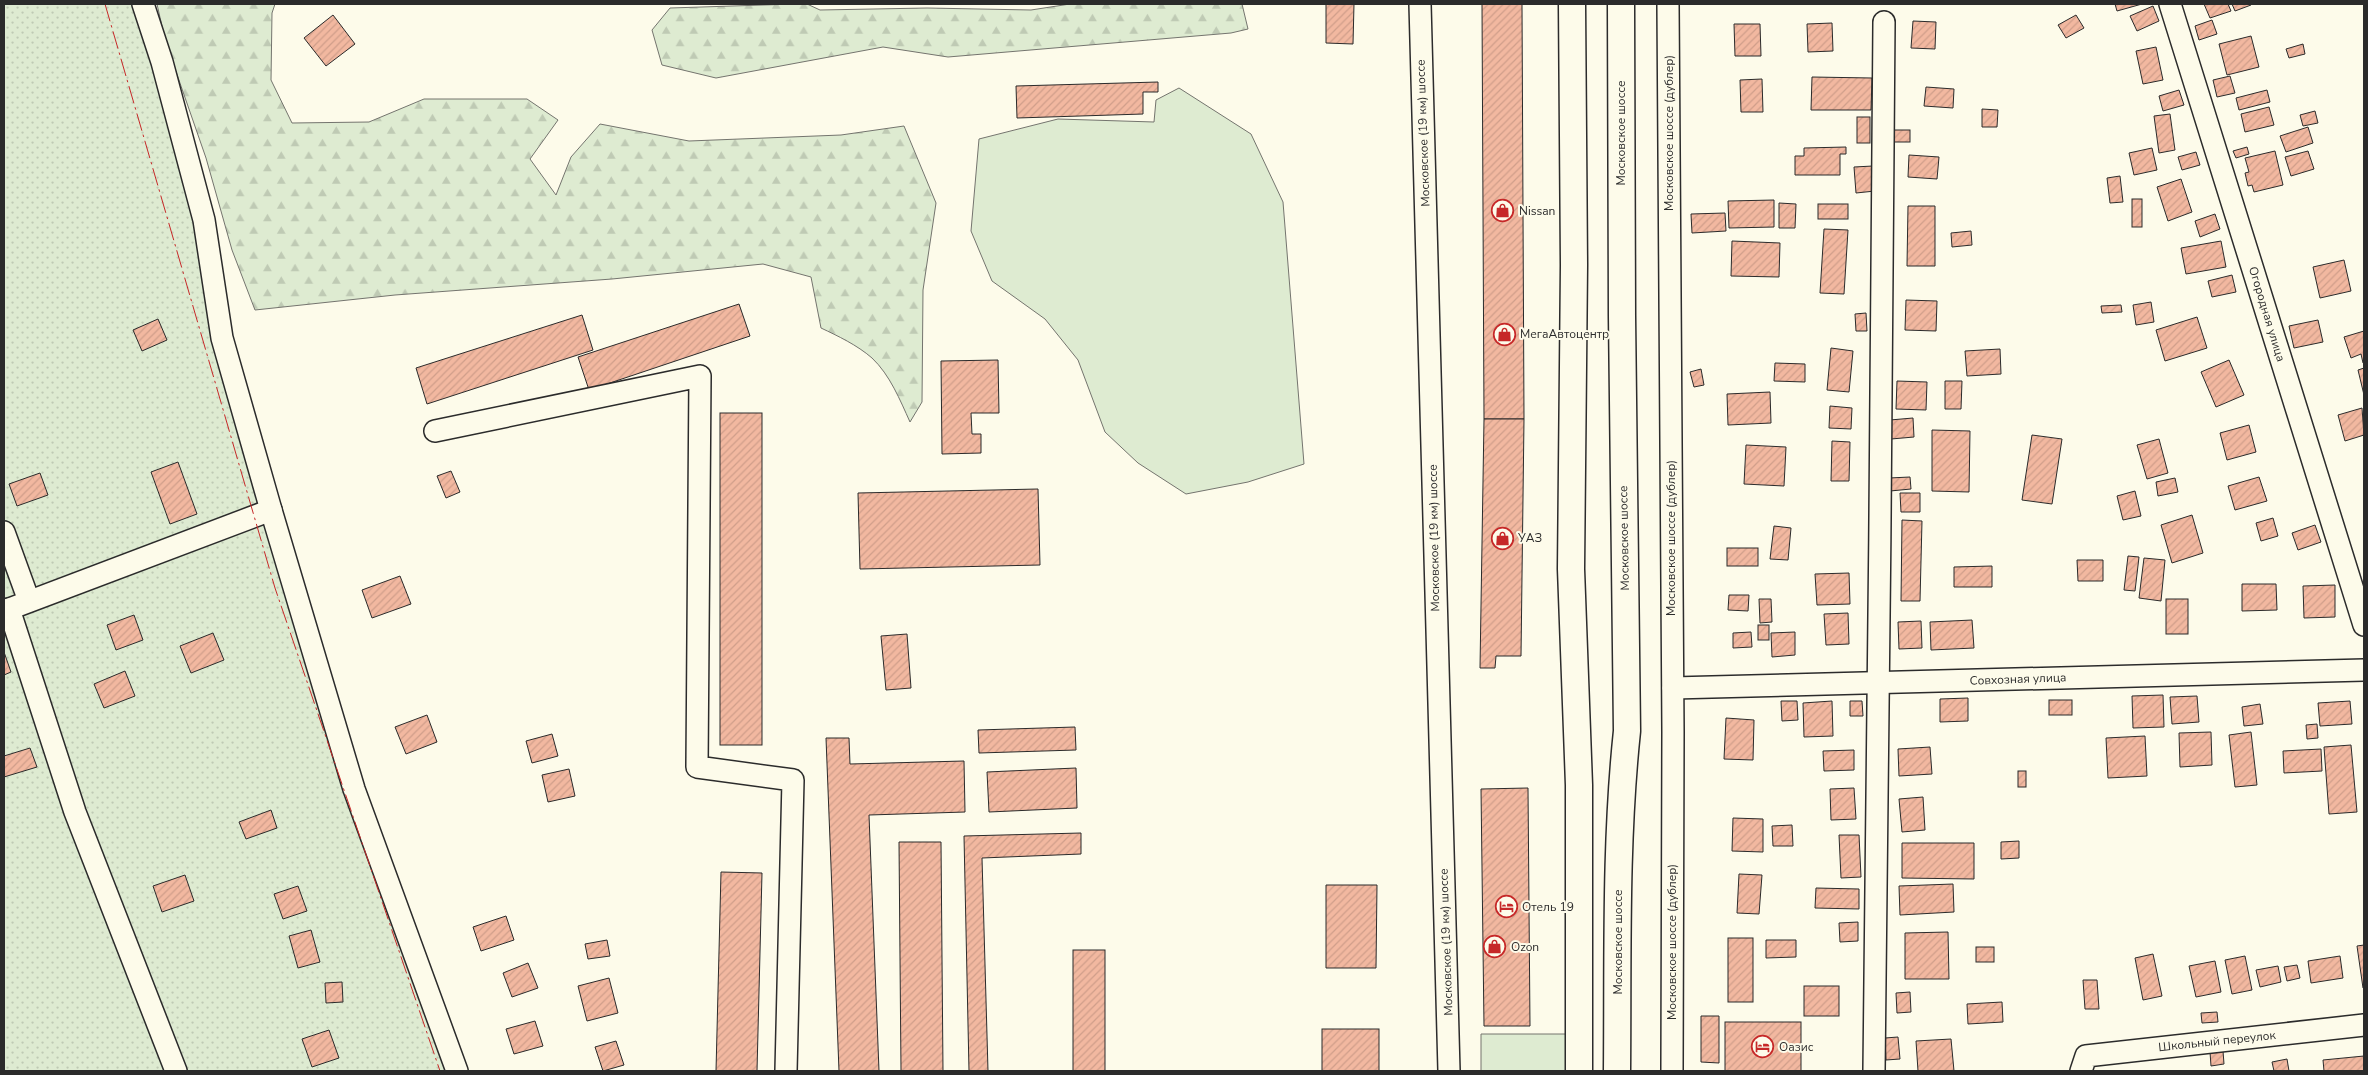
<svg xmlns="http://www.w3.org/2000/svg" width="2368" height="1075" font-family="'Nunito Sans',sans-serif">
	<style>
		.grass { fill: #deebd1; stroke: #74746e }
		.forest { fill: url(#forest-firs); stroke: #74746e }
		.garden { fill: url(#garden-dots); stroke: #74746e }
		.building { fill: url(#building-hatch); stroke: #2b2b2b }
		.lines { fill: none; stroke-linecap: round; stroke-linejoin: round }
		.minor-casing { stroke: #2b2b2b; stroke-width: 24 }
		.major-casing { stroke: #2b2b2b; stroke-width: 29 }
		.minor { stroke: #fdfbea; stroke-width: 21 }
		.major { stroke: #fdfbea; stroke-width: 26 }
		.power { stroke: #c62828; stroke-width: 1; stroke-dasharray: 18 4 2.5 4; stroke-linecap: butt }
		.labels { text-anchor: middle; dominant-baseline: central; stroke-width: 4; stroke-linejoin: round; paint-order: stroke }
		.street-label { font-size: 12px; fill: #2b2b2b; stroke: #fdfbea }
		.poi-label { font-size: 12px; fill: #2b2b2b; stroke: #fdfbea; text-anchor: start }
	</style>
	<defs>
		<pattern id="forest-firs" width="22" height="20" patternUnits="userSpaceOnUse" patternTransform="scale(1.25)"><rect width="22" height="20" fill="#deebd1"/><path d="M5 1l3.5 6h-7zM16 11l3.5 6h-7z" fill="#bfcab4"/></pattern>
		<pattern id="garden-dots" width="8" height="8" patternUnits="userSpaceOnUse" patternTransform="scale(1.25)"><rect width="8" height="8" fill="#deebd1"/><path d="M2 2h.1M6 6h.1" fill="none" stroke="#bfcab4" stroke-width="1.8" stroke-linecap="round"/></pattern>
		<pattern id="building-hatch" width="6" height="6" patternUnits="userSpaceOnUse" patternTransform="scale(1.25)"><rect width="6" height="6" fill="#f2b8a0"/><path d="M-1 1l2-2M0 6l6-6M5 7l2-2" fill="none" stroke="#d09e8a"/></pattern>
	</defs>
	<rect width="100%" height="100%" fill="#fdfbea"/>
	<g class="grass">
		<path d="M1179,88L1251,134L1283,202L1304,464L1248,482L1186,494L1138,463L1105,432L1078,360L1045,319L992,281L971,231L979,139L1058,119L1154,122L1156,100Z"/>
		<path d="M1481,1034H1567L1566,1071H1481Z"/>
	</g>
	<g class="forest">
		<path d="M157,4H275L272,13L271,80L292,123L369,122L424,99H527L558,120L530,159L556,195L571,157L600,124L689,141L841,135L904,126L936,203L923,290L922,402L910,422C900,400 890,375 872,358C857,345 838,336 821,328L811,277L763,264L612,279L395,295L255,310L232,250L206,158L165,40Z"/>
		<path d="M795,4H807L820,10L927,8L1031,10L1070,4H1242L1248,29L1231,33L948,57L883,47L716,78L662,65L652,30L670,8Z"/>
	</g>
	<path class="garden" d="M4,4H136L380,883L447,1071H4Z"/>
	<g class="building">
		<path d="M1326,4H1354L1353,44L1326,43Z"/>
		<path d="M1482,4H1522L1524,419H1484Z"/>
		<path d="M2115,4H2142L2117,11Z"/>
		<path d="M2204,4H2228L2231,11L2210,18Z"/>
		<path d="M2232,4H2251V5L2235,11Z"/>
		<path d="M2153,6L2159,21L2137,31L2130,16Z"/>
		<path d="M333,15L355,44L326,66L304,38Z"/>
		<path d="M2076,15L2084,28L2066,38L2058,25Z"/>
		<path d="M2212,20L2217,34L2199,40L2195,26Z"/>
		<path d="M1913,21L1936,22L1935,49L1911,48Z"/>
		<path d="M1832,23L1833,51L1808,52L1807,24Z"/>
		<path d="M1734,24H1760L1761,56H1735Z"/>
		<path d="M2251,36L2259,67L2227,75L2219,44Z"/>
		<path d="M2303,44L2305,54L2289,58L2286,49Z"/>
		<path d="M2156,47L2163,80L2143,84L2136,51Z"/>
		<path d="M2230,76L2235,93L2217,97L2213,80Z"/>
		<path d="M1812,77L1872,78L1871,110H1811Z"/>
		<path d="M1762,79L1763,112H1741L1740,80Z"/>
		<path d="M1158,82V92H1143V114L1017,118L1016,86Z"/>
		<path d="M1926,87L1954,89L1953,108L1924,106Z"/>
		<path d="M2179,90L2184,105L2163,111L2159,96Z"/>
		<path d="M2267,90L2270,102L2239,110L2236,98Z"/>
		<path d="M2269,107L2274,125L2245,132L2241,114Z"/>
		<path d="M1982,109L1998,110L1997,127H1982Z"/>
		<path d="M2315,111L2318,123L2303,126L2300,115Z"/>
		<path d="M2170,114L2175,150L2159,153L2154,116Z"/>
		<rect x="1857" y="117" width="13" height="26"/>
		<path d="M2308,127L2313,143L2286,152L2280,136Z"/>
		<rect x="1894" y="130" width="16" height="12"/>
		<path d="M1846,147V154H1840V175H1795V156H1804V148Z"/>
		<path d="M2247,147L2249,154L2236,158L2233,151Z"/>
		<path d="M2152,148L2157,170L2134,175L2129,153Z"/>
		<path d="M2275,151L2283,185L2254,192L2252,185L2248,186L2245,173L2249,172L2245,158Z"/>
		<path d="M2308,151L2314,169L2291,176L2285,157Z"/>
		<path d="M2196,152L2200,165L2182,170L2178,157Z"/>
		<path d="M1909,155L1939,157L1937,179L1908,177Z"/>
		<path d="M1873,166L1875,191L1856,193L1854,167Z"/>
		<path d="M2120,176L2123,202L2110,203L2107,178Z"/>
		<path d="M2181,179L2192,212L2168,221L2157,187Z"/>
		<rect x="2132" y="199" width="10" height="28"/>
		<path d="M1774,200V227L1729,228L1728,201Z"/>
		<path d="M1779,203L1796,204L1795,228H1779Z"/>
		<rect x="1818" y="204" width="30" height="15"/>
		<path d="M1908,206H1935V266H1907Z"/>
		<path d="M1725,213L1726,231L1692,233L1691,214Z"/>
		<path d="M2215,214L2220,229L2200,237L2195,221Z"/>
		<path d="M1824,229L1848,230L1844,294L1820,293Z"/>
		<path d="M1971,231L1972,245L1952,247L1951,233Z"/>
		<path d="M1732,241L1780,243L1779,277L1731,276Z"/>
		<path d="M2221,241L2226,267L2186,274L2181,248Z"/>
		<path d="M2344,260L2351,291L2320,298L2313,267Z"/>
		<path d="M2232,275L2236,292L2212,297L2208,281Z"/>
		<path d="M1906,300L1937,301L1936,331L1905,330Z"/>
		<path d="M2151,302L2154,322L2136,325L2133,305Z"/>
		<path d="M739,304L750,336L589,390L578,357Z"/>
		<path d="M2121,305L2122,312L2102,313L2101,306Z"/>
		<path d="M1866,313L1867,331H1856L1855,314Z"/>
		<path d="M582,315L593,350L427,404L416,368Z"/>
		<path d="M2197,317L2207,348L2165,361L2156,330Z"/>
		<path d="M158,319L167,340L142,351L133,330Z"/>
		<path d="M2318,320L2323,342L2294,348L2289,326Z"/>
		<path d="M2364,331V362L2363,363L2361,354L2351,358L2344,337Z"/>
		<path d="M1831,348L1853,351L1849,392L1827,390Z"/>
		<path d="M2000,349L2001,374L1967,376L1965,351Z"/>
		<path d="M998,360L999,413H971L972,434H981V453L942,454L941,361Z"/>
		<path d="M2229,360L2244,395L2216,407L2201,372Z"/>
		<path d="M1775,363L1805,364V382L1774,381Z"/>
		<path d="M2364,368V395L2358,370Z"/>
		<path d="M1701,369L1704,385L1694,387L1690,372Z"/>
		<path d="M1897,381L1927,382L1926,410L1896,409Z"/>
		<path d="M1945,381H1962L1961,409H1945Z"/>
		<path d="M1770,392L1771,423L1728,425L1727,394Z"/>
		<path d="M1830,406L1852,408L1851,429L1829,428Z"/>
		<path d="M2362,408L2364,435L2345,441L2338,415Z"/>
		<rect x="720" y="413" width="42" height="332"/>
		<path d="M1913,418L1914,437L1891,439L1890,420Z"/>
		<path d="M1484,419H1524L1521,656H1496L1495,668H1480Z"/>
		<path d="M2249,425L2256,452L2227,460L2220,433Z"/>
		<path d="M1932,430L1970,431L1969,492L1932,491Z"/>
		<path d="M2032,435L2062,439L2052,504L2022,500Z"/>
		<path d="M2159,439L2168,473L2147,479L2137,445Z"/>
		<path d="M1832,441L1850,442L1849,481H1831Z"/>
		<path d="M1746,445L1786,447L1784,486L1744,484Z"/>
		<path d="M178,462L197,514L170,524L151,472Z"/>
		<path d="M451,471L460,492L446,498L437,476Z"/>
		<path d="M40,473L48,495L17,506L9,484Z"/>
		<path d="M1910,477L1911,489L1890,491L1889,478Z"/>
		<path d="M2259,477L2267,501L2235,510L2228,486Z"/>
		<path d="M2175,478L2178,492L2158,496L2156,482Z"/>
		<path d="M1038,489L1040,565L860,569L858,493Z"/>
		<path d="M2135,491L2141,516L2123,520L2117,496Z"/>
		<path d="M1900,493H1920V512H1901Z"/>
		<path d="M2192,515L2203,553L2172,563L2161,525Z"/>
		<path d="M2273,518L2278,536L2261,541L2256,523Z"/>
		<path d="M1902,520L1922,521L1920,601H1901Z"/>
		<path d="M2315,525L2321,542L2298,550L2292,533Z"/>
		<path d="M1774,526L1791,528L1788,560L1770,559Z"/>
		<rect x="1727" y="548" width="31" height="18"/>
		<path d="M2128,556L2139,557L2135,591L2124,590Z"/>
		<path d="M2144,558L2165,560L2161,601L2139,598Z"/>
		<path d="M2077,560H2103V581H2078Z"/>
		<path d="M1992,566V587H1954V567Z"/>
		<path d="M1849,573L1850,604L1817,605L1815,574Z"/>
		<path d="M400,576L411,604L372,618L362,590Z"/>
		<path d="M2242,584H2276L2277,610L2242,611Z"/>
		<path d="M2335,585V617L2304,618L2303,586Z"/>
		<path d="M1729,595H1749L1748,611L1728,610Z"/>
		<path d="M1759,599H1771L1772,622L1760,623Z"/>
		<rect x="2166" y="599" width="22" height="35"/>
		<path d="M1848,613L1849,644L1826,645L1824,614Z"/>
		<path d="M134,615L143,640L116,650L107,625Z"/>
		<path d="M1972,620L1974,648L1931,650L1930,622Z"/>
		<path d="M1921,621L1922,648L1899,649L1898,622Z"/>
		<rect x="1758" y="625" width="11" height="15"/>
		<path d="M1751,632L1752,647L1733,648V633Z"/>
		<path d="M1795,632V655L1772,657L1771,633Z"/>
		<path d="M213,633L224,660L191,673L180,646Z"/>
		<path d="M907,634L911,688L886,690L881,636Z"/>
		<path d="M4,652L11,672L4,675Z"/>
		<path d="M125,671L135,696L104,708L94,684Z"/>
		<path d="M2163,695L2164,727L2133,728L2132,696Z"/>
		<path d="M2197,696L2199,722L2172,724L2170,697Z"/>
		<path d="M1968,698V721L1940,722V699Z"/>
		<rect x="2049" y="700" width="23" height="15"/>
		<path d="M1781,701H1797L1798,720L1782,721Z"/>
		<path d="M1832,701L1833,736L1804,737L1803,703Z"/>
		<path d="M1850,701H1862L1863,716H1850Z"/>
		<path d="M2350,701L2352,724L2320,726L2318,703Z"/>
		<path d="M2260,704L2263,724L2244,726L2242,707Z"/>
		<path d="M427,715L437,742L406,754L395,727Z"/>
		<path d="M1726,718L1754,720L1753,760L1724,759Z"/>
		<path d="M2317,724L2318,738L2307,739L2306,725Z"/>
		<path d="M1075,727L1076,750L979,753L978,730Z"/>
		<path d="M2211,732L2212,765L2180,767L2179,733Z"/>
		<path d="M2251,732L2257,785L2235,787L2229,735Z"/>
		<path d="M552,734L558,756L532,763L526,741Z"/>
		<path d="M2145,736L2147,776L2108,778L2106,738Z"/>
		<path d="M826,738H849L850,764L964,761L965,812L869,815L879,1071H839Z"/>
		<path d="M2351,745L2357,812L2329,814L2324,747Z"/>
		<path d="M1930,747L1932,774L1899,776L1898,749Z"/>
		<path d="M30,748L37,767L4,777V756Z"/>
		<path d="M2321,749L2322,771L2284,773L2283,751Z"/>
		<path d="M1854,750V770L1824,771L1823,751Z"/>
		<path d="M1076,768L1077,808L989,812L987,772Z"/>
		<path d="M569,769L575,796L548,802L542,775Z"/>
		<rect x="2018" y="771" width="8" height="16"/>
		<path d="M1528,788L1530,1026H1484L1481,789Z"/>
		<path d="M1854,788L1856,819L1831,820L1830,789Z"/>
		<path d="M1923,797L1925,830L1902,832L1899,799Z"/>
		<path d="M271,810L277,828L246,839L239,822Z"/>
		<path d="M1733,818L1763,819V852L1732,851Z"/>
		<path d="M1792,825L1793,846H1773L1772,826Z"/>
		<path d="M1081,833V854L982,858L988,1071H969L964,836Z"/>
		<path d="M1839,835H1859L1861,877L1841,878Z"/>
		<path d="M2019,841V858L2001,859V842Z"/>
		<path d="M899,842H941L943,1071H901Z"/>
		<path d="M1902,843H1974V879L1902,878Z"/>
		<path d="M721,872L762,873L757,1071H716Z"/>
		<path d="M1739,874L1762,875L1759,914L1737,913Z"/>
		<path d="M185,875L194,901L162,912L153,886Z"/>
		<path d="M1953,884L1954,912L1900,915L1899,886Z"/>
		<path d="M1326,885H1377L1376,968H1326Z"/>
		<path d="M298,886L307,911L283,919L274,894Z"/>
		<path d="M1816,888L1859,889V909L1815,908Z"/>
		<path d="M506,916L514,940L481,951L473,927Z"/>
		<path d="M1858,922V941L1840,942L1839,923Z"/>
		<path d="M311,930L320,962L298,968L289,936Z"/>
		<path d="M1948,932L1949,979H1905V933Z"/>
		<rect x="1728" y="938" width="25" height="64"/>
		<path d="M607,940L610,956L588,959L585,944Z"/>
		<path d="M1766,940H1796V957L1766,958Z"/>
		<path d="M2364,945V988H2363L2357,946Z"/>
		<rect x="1976" y="947" width="18" height="15"/>
		<rect x="1073" y="950" width="32" height="121"/>
		<path d="M2153,954L2162,996L2143,1000L2135,958Z"/>
		<path d="M2245,956L2252,990L2232,994L2225,960Z"/>
		<path d="M2340,956L2343,978L2311,983L2308,961Z"/>
		<path d="M2215,961L2221,992L2196,997L2189,966Z"/>
		<path d="M528,963L538,988L512,997L503,973Z"/>
		<path d="M2297,965L2300,978L2287,981L2284,967Z"/>
		<path d="M2278,966L2281,982L2260,987L2256,970Z"/>
		<path d="M609,978L618,1013L587,1021L578,986Z"/>
		<path d="M2083,980H2097L2099,1009H2085Z"/>
		<path d="M342,982L343,1002L326,1003L325,983Z"/>
		<rect x="1804" y="986" width="35" height="30"/>
		<path d="M1910,992L1911,1012L1897,1013L1896,993Z"/>
		<path d="M2002,1002L2003,1022L1968,1024L1967,1004Z"/>
		<path d="M2217,1012L2218,1022L2202,1023L2201,1013Z"/>
		<path d="M1701,1016H1719V1063L1701,1062Z"/>
		<path d="M535,1021L543,1046L514,1054L506,1029Z"/>
		<rect x="1725" y="1022" width="76" height="49"/>
		<rect x="1322" y="1029" width="57" height="42"/>
		<path d="M329,1030L339,1058L312,1067L302,1039Z"/>
		<path d="M1898,1037L1900,1059L1886,1060L1885,1038Z"/>
		<path d="M1951,1039L1954,1071H1918L1916,1041Z"/>
		<path d="M616,1041L624,1065L603,1071L595,1047Z"/>
		<path d="M2223,1051L2224,1064L2211,1066L2210,1052Z"/>
		<path d="M2364,1056V1071H2324L2323,1060Z"/>
		<path d="M2287,1059L2289,1071H2274L2272,1062Z"/>
	</g>
	<g class="lines">
		<defs>
			<g id="minor">
				<path d="M143,4L162,62L204,220L222,338L271,510L354,789L457,1071"/>
				<path d="M1420,4L1449,1071"/>
				<path d="M1668,4L1673,732L1672,1071"/>
				<path d="M2170,4L2364,625"/>
				<path d="M435,431L700,376L697,767L793,780L786,1071"/>
				<path d="M4,532L29,601"/>
				<path d="M9,609L75,812L176,1071"/>
				<path d="M4,611L271,510"/>
				<path d="M1673,688L2364,670"/>
				<path d="M1874,1071C1877,721 1883,372 1884,22"/>
				<path d="M2081,1071L2086,1056L2364,1025"/>
			</g>
			<g id="major">
				<path d="M1572,4L1574,265L1571,569L1579,785V1071"/>
				<path d="M1617,1071C1618,958 1615,844 1627,731L1622,316L1621,4"/>
			</g>
		</defs>
		<use href="#minor" class="minor-casing"/>
		<use href="#major" class="major-casing"/>
		<use href="#minor" class="minor"/>
		<use href="#major" class="major"/>
		<path class="power" d="M105,4L275,588L440,1071"/>
	</g>
	<defs>
		<symbol id="shop-ring" viewBox="-11 -11 22 22"><circle r="9.5" fill="#fdfbea" stroke="#c62828" stroke-width="1.5"/><path d="M-5-2.5h2.3a2.7 3.5 0 0 1 5.4 0H5L5.5 6h-11ZM-1.5-2.5h3a1.5 2.3 0 0 0-3 0Z" fill="#c62828"/></symbol>
		<symbol id="hotel-ring" viewBox="-11 -11 22 22"><circle r="9.5" fill="#fdfbea" stroke="#c62828" stroke-width="1.5"/><path d="M-6-4.5h1.5V1H6V5H4.5V3h-9V5H-6ZM-4 0a1.8 1.8 0 1 1 3.6 0ZM.5 0V-2.5h3Q6-2.5 6 0Z" fill="#c62828"/></symbol>
	</defs>
	<g fill-rule="evenodd">
		<use href="#shop-ring" x="1490" y="198" width="25" height="25"/>
		<use href="#shop-ring" x="1492" y="322" width="25" height="25"/>
		<use href="#shop-ring" x="1490" y="526" width="25" height="25"/>
		<use href="#hotel-ring" x="1494" y="894" width="25" height="25"/>
		<use href="#shop-ring" x="1482" y="934" width="25" height="25"/>
		<use href="#hotel-ring" x="1750" y="1034" width="25" height="25"/>
	</g>
	<g class="labels">
		<g class="street-label">
			<text transform="translate(1423 133) rotate(-92)">Московское (19 км) шоссе</text>
			<text transform="translate(1621 133) rotate(-90)">Московское шоссе</text>
			<text transform="translate(1669 133) rotate(-90)">Московское шоссе (дублер)</text>
			<text transform="translate(2267 314) rotate(73)">Огородная улица</text>
			<text transform="translate(1434 538) rotate(-91)">Московское (19 км) шоссе</text>
			<text transform="translate(1624 538) rotate(-91)">Московское шоссе</text>
			<text transform="translate(1671 538) rotate(-90)">Московское шоссе (дублер)</text>
			<text transform="translate(2018 679) rotate(-2)">Совхозная улица</text>
			<text transform="translate(1446 942) rotate(-92)">Московское (19 км) шоссе</text>
			<text transform="translate(1618 942) rotate(-90)">Московское шоссе</text>
			<text transform="translate(1672 942) rotate(-90)">Московское шоссе (дублер)</text>
			<text transform="translate(2217 1041) rotate(-6)">Школьный переулок</text>
		</g>
		<g class="poi-label">
			<text x="1519" y="211">Nissan</text>
			<text x="1520" y="334">МегаАвтоцентр</text>
			<text x="1518" y="538">УАЗ</text>
			<text x="1522" y="907">Отель 19</text>
			<text x="1511" y="947">Ozon</text>
			<text x="1779" y="1047">Оазис</text>
		</g>
	</g>
	<rect width="2368" height="1075" fill="none" stroke="#2b2b2b" stroke-width="10"/>
</svg>
